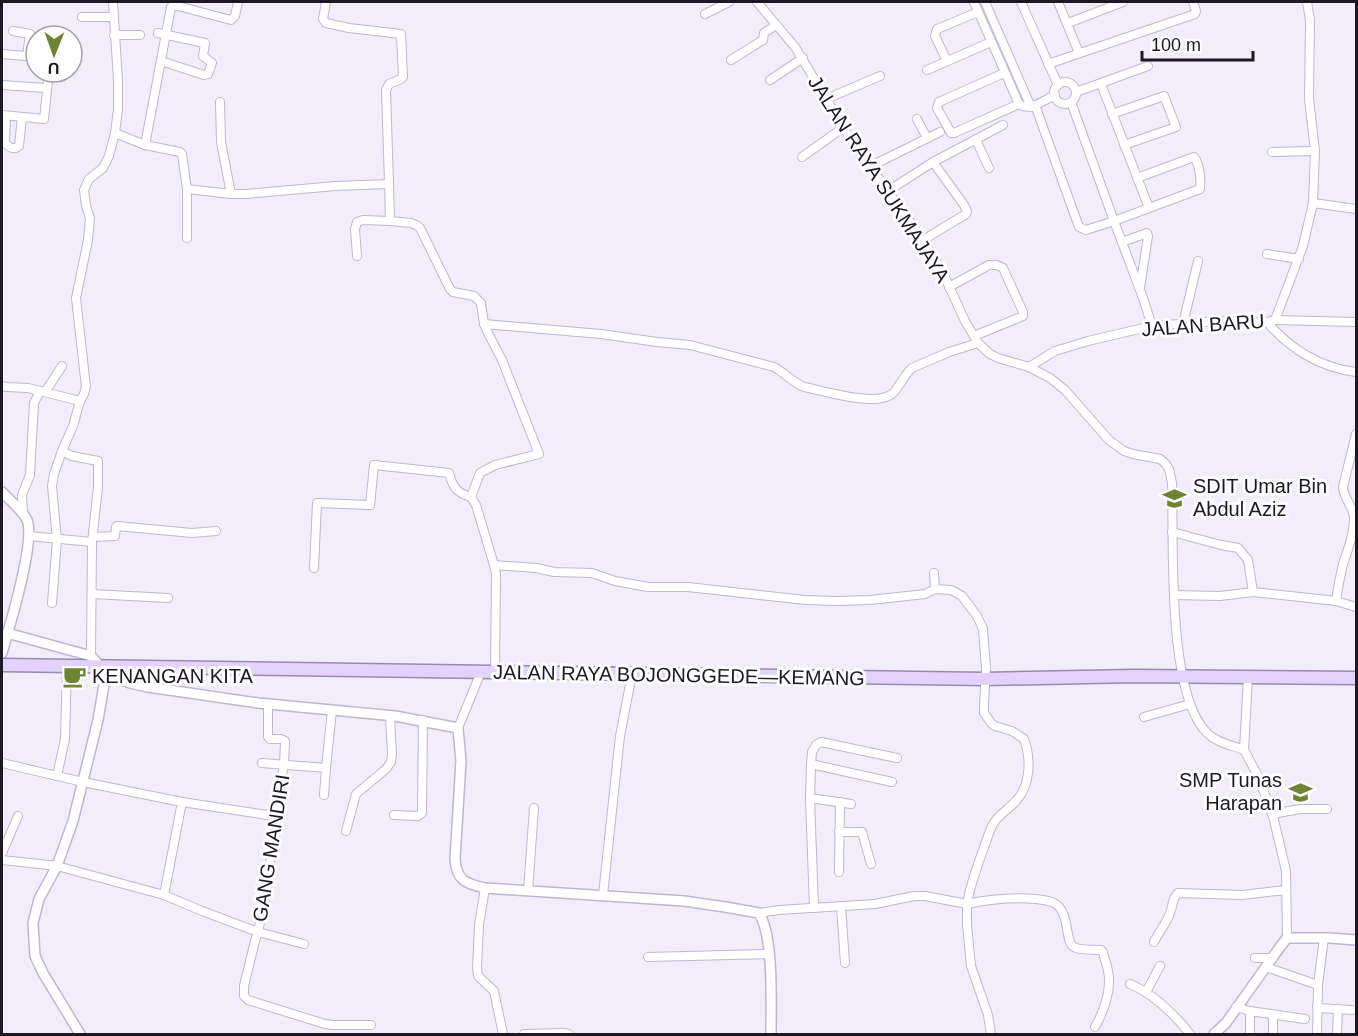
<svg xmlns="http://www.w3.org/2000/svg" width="1358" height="1036" font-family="Helvetica,sans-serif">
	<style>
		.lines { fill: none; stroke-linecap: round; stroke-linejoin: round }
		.minor-casing { stroke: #c1b5d5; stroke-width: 10 }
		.tertiary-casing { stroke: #c1b5d5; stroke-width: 12 }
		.trunk-casing { stroke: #998ab0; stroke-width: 15 }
		.minor { stroke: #fff; stroke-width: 8 }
		.tertiary { stroke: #fff; stroke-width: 9 }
		.trunk { stroke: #e3d3fc; stroke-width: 12 }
		.labels { text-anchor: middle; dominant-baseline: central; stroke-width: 6; stroke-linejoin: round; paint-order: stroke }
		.street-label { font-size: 20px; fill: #1d1824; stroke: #fdfdfd }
		.poi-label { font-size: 20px; fill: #1d1824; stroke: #fdfdfd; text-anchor: start }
	</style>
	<rect width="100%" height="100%" fill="#f2edfa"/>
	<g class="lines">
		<defs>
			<g id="minor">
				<path d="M326,2L323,19L326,23L349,28L401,34L403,77L401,79L389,84L386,90L389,184"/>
				<path d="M757,2L795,47L850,138L923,240L942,271L965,321L978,343L990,354L998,358L1029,367L1050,378L1065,390L1109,440L1124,451L1133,454L1160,459L1165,463L1169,469L1172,483C1174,541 1166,692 1207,733C1217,743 1232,745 1244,750L1258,776L1273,816L1278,837L1286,871L1287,938"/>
				<path d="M974,2L1019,104C1030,112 1044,100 1055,95"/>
				<path d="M985,2L1031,107"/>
				<path d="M1021,2L1058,85"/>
				<path d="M1058,2L1079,53"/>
				<path d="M705,14L729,2"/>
				<path d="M82,17H113"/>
				<path d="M1068,23L1123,2"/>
				<path d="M13,31L30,34L27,56"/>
				<path d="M158,33L205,43L203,56L212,63L208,74L204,75L161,61"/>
				<path d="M114,35H140"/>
				<path d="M2,54L36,57"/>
				<path d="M731,60L763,40L764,33L776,25"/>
				<path d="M947,61L935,36L937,29L978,12"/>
				<path d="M1048,64L1195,14L1196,11L1193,2"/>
				<path d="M927,70L991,42"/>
				<path d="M1004,73L939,102L937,108L950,131L951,133H954L1019,104"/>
				<path d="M770,80L803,58"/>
				<circle cx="1065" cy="93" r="11"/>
				<path d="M1101,84L1149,208"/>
				<path d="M2,85L46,88"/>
				<path d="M1076,92L1148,66"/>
				<path d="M826,99L880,76"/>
				<path d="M1071,102L1114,221L1143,298L1152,326"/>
				<path d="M1035,105L1079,227L1086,230L1114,221L1200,189C1201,179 1200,165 1194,157L1137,178"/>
				<path d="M1112,114L1164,96L1176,127L1124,145"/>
				<path d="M2,115L44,119L49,72"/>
				<path d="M6,116L5,143C9,148 15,150 19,146L22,117"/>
				<path d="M917,119L927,138"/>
				<path d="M115,133L145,145L180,152L182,154L187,189V238"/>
				<path d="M976,140L989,168"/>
				<path d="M145,145L171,7L172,6H178L231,20L235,16L238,2"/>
				<path d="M1272,152L1315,151"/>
				<path d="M802,157L844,127"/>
				<path d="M871,166L940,132"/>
				<path d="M187,189L231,194L221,142L220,102"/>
				<path d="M888,191L933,162L1003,125"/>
				<path d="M231,194H246L335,186L389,184L390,221L411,223L416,225L420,228L450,289L453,292L474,296L481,303L484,324L489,335L502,360L539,454L495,465L480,473L471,497"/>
				<path d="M1313,203L1356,209"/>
				<path d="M923,240L966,214L967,211L964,205L933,162"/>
				<path d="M1122,242L1147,233L1148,236L1140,288"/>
				<path d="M1267,254L1299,259"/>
				<path d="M357,256L355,229L357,222L363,220L390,221"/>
				<path d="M949,287L989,265H997L1003,268L1023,312V316L974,336"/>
				<path d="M1275,320L1356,322"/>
				<path d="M1267,322C1290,349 1321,368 1356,372"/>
				<path d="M484,324L601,334L657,342L690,345L774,367C785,373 792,382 804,387C825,391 875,407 892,394C900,387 903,376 912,368L949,352L978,343"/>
				<path d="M1183,324L1198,261"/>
				<path d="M1029,367L1055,351L1088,341L1152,326L1218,321L1267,322L1275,320L1303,246L1313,203L1315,151L1309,99L1310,20L1307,2"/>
				<path d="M2,386L7,387L28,388L80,401"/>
				<path d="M45,392L62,366"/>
				<path d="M23,514L22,495L30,475L34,403L40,391"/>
				<path d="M1172,532L1221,545L1238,548L1248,560L1253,592"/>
				<path d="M29,536L92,542"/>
				<path d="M93,537L115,536L116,527L117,526L192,533L216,531"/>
				<path d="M494,565L536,568L554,572L592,573L615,581L648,587H688L805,600L836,601L870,600L925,594L935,589L951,590L962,596L977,616L983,629L986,668L984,704V713L991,723L995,726L1012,731L1024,739C1031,758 1031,785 1016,801C1009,809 999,814 993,824C989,832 986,842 983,850C977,868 970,885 967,904C990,899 1012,897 1036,899C1041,900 1049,900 1054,903C1071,912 1064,942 1074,947C1081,951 1093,949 1101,950L1103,952C1104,958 1107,964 1108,971C1112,989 1104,1011 1095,1027"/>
				<path d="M314,568L317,503L370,505L374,465L449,473C453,488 457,493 471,497L476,505L494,565L496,574L495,672"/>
				<path d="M934,573L935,589"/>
				<path d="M92,594L168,598"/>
				<path d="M1174,595L1220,596L1253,592L1336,601L1356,607"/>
				<path d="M1336,601C1338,588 1340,576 1343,564C1348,549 1354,534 1354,518C1354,507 1344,500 1343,487L1356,434"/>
				<path d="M52,603L57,540L52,486L54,474L62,451"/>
				<path d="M91,656L92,542L98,487V461L72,456L62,451L73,426L80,401L84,394L86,387L76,298L88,240L90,218L86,206L84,190L89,179L103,168L109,156L115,133L118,109V81L113,2"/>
				<path d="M268,704V737L270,739H281L285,741L284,765L274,816L269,878L258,932L255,941L244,986V996L248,1000L325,1024L333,1025H371"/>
				<path d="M1144,717L1190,704"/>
				<path d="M458,728L481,672"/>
				<path d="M1244,750L1248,677"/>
				<path d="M2,763L83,782L182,802"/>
				<path d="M262,763L326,768L332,710"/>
				<path d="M811,764L892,782"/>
				<path d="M57,776L65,739L67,666"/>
				<path d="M324,795L326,768"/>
				<path d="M810,798L851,804"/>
				<path d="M1272,814L1300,809H1327"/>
				<path d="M394,815L418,816L422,813L423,720"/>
				<path d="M346,831L356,794L386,769L391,762L392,754L390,716"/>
				<path d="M839,832H862L871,864"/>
				<path d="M2,853L18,816"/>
				<path d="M2,860L57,866L164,895L202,911L258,932L304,944"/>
				<path d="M839,872L840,802"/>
				<path d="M485,888L479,925L477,967L478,976L494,991L503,1034"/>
				<path d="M528,891L534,808"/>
				<path d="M164,895L182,802L274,816"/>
				<path d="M603,895L620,736L632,674"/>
				<path d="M841,906L845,963"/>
				<path d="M814,908L810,798L811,764L812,752L816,745L821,742L897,758"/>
				<path d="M759,913L779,910L875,904L914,896H925L967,904V925L971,966L988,1015L991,1034"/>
				<path d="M1154,942C1159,931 1168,922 1171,910C1173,903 1173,897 1178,893L1242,895L1286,890"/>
				<path d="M648,957L769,954"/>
				<path d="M1255,958H1273"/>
				<path d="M1266,967L1318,985L1317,1034"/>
				<path d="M1130,984C1154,994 1174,1014 1190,1034"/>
				<path d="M1318,985L1324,938"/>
				<path d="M1146,992L1160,966"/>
				<path d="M1236,1007L1250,1011L1305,1019"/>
				<path d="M1317,1008L1352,1010"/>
				<path d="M1273,1015V1034"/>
				<path d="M524,1034L564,1033L569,1034"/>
				<path d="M1250,1034V1011"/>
				<path d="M1337,1034L1338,1009"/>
			</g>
			<g id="tertiary">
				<path d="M2,492C10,501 22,509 27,520C36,541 9,628 2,653"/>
				<path d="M7,633L91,656L106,673L130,683L148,687L258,703L395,716L458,728L461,761L455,859C456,880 466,884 485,888L684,901L725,907L759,913C774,937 771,1005 771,1034"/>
				<path d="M80,1034L43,973L35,956L33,923L39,899L57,866L73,821L98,720L106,673"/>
				<path d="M1214,1034L1226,1023L1280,947L1287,938H1330L1356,940"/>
			</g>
			<path id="trunk" d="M2,665L985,679L1134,676L1356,678"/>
		</defs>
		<use href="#minor" class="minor-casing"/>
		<use href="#tertiary" class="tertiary-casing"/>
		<use href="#trunk" class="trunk-casing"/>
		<use href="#minor" class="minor"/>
		<use href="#tertiary" class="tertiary"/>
		<use href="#trunk" class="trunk"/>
	</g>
	<defs>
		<symbol id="school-bare" viewBox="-9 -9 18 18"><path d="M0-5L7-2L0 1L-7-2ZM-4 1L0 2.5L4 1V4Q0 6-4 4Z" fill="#6d8435" stroke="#fdfdfd" stroke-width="2.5" paint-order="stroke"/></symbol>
		<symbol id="cafe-bare" viewBox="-9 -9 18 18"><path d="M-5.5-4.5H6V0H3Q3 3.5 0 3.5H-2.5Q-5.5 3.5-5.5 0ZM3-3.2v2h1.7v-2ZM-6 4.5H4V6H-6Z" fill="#6d8435" stroke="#fdfdfd" stroke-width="2.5" paint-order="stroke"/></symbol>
	</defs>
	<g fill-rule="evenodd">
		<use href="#school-bare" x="1158" y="482" width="33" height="33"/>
		<use href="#cafe-bare" x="58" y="660" width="33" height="33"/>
		<use href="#school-bare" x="1284" y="776" width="33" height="33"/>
	</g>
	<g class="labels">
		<g class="street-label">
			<text transform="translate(879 179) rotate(57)">JALAN RAYA SUKMAJAYA</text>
			<text transform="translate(1203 325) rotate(-4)">JALAN BARU</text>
			<text transform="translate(679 675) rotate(1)">JALAN RAYA BOJONGGEDE—KEMANG</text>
			<text transform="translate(271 848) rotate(-81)">GANG MANDIRI</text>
		</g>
		<g class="poi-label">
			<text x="1193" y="486">SDIT Umar Bin<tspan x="1193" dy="23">Abdul Aziz</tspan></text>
			<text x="92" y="676">KENANGAN KITA</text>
			<text x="1282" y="780" text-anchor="end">SMP Tunas<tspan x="1282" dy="23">Harapan</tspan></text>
		</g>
	</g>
	<rect width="1358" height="1036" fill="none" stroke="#1d1824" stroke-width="6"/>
	<g transform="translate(54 54) rotate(181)"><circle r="28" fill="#fdfdfd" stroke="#a3a1a6" stroke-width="1.5"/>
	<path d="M0-4.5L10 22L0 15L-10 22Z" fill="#6d8435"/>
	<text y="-9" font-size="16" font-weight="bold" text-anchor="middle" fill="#1d1824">U</text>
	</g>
	<path d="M1142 51v9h111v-9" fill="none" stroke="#1d1824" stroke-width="3"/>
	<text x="1151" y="51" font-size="18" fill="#1d1824" stroke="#fdfdfd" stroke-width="4.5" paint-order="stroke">100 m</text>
</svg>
